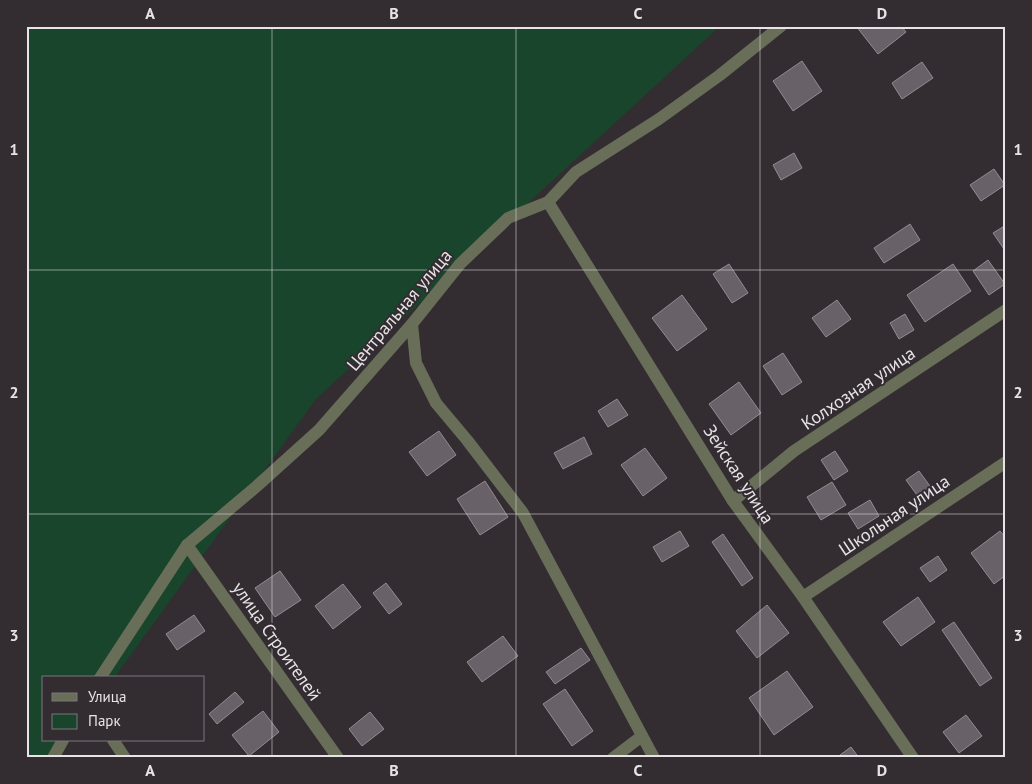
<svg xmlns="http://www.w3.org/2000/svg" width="1032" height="784" font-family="'PT Sans',sans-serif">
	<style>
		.green { fill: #18452c }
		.building { fill: #686167; stroke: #938b92 }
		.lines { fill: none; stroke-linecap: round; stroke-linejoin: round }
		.minor { stroke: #686e57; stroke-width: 12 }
		.grid { fill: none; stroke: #e7e3e6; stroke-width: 1; stroke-opacity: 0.55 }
		.labels { text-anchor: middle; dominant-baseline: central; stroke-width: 4; stroke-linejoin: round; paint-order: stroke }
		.street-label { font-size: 18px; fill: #e7e3e6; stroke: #332d32 }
		.neatline { fill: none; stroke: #e7e3e6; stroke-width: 2 }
		.grid-label { font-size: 16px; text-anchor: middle; font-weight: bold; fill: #e7e3e6 }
	</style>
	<rect width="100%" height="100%" fill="#332d32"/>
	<path class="green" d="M26,26H720L316,399L114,678H44V740H69L56,758H26Z"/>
	<g class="building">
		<path d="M856,26H901L906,32L878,54Z"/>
		<path d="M802,61L822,91L793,111L773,81Z"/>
		<path d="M922,62L933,78L902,99L892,83Z"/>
		<path d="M794,153L802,168L781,180L773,165Z"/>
		<path d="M994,169L1005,185L981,201L970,185Z"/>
		<path d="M910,224L920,240L884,263L874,248Z"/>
		<path d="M1006,225V252L993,233Z"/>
		<path d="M988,260L1005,284L989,295L973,271Z"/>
		<path d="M729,264L748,293L732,303L713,274Z"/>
		<path d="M953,264L971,291L925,322L907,295Z"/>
		<path d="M682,295L707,329L677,351L652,318Z"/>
		<path d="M837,300L851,319L826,337L812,318Z"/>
		<path d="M905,314L914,330L899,339L890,323Z"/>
		<path d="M783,353L802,382L782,395L763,366Z"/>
		<path d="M739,382L761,413L731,435L709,404Z"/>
		<path d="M617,399L628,415L608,427L598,411Z"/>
		<path d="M439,431L456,455L427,476L409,452Z"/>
		<path d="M584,437L592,454L563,469L554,453Z"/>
		<path d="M645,448L667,478L643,496L621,465Z"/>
		<path d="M835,451L848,471L834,480L821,460Z"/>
		<path d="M919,471L935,493L922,502L906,480Z"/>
		<path d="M485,481L508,517L480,535L457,499Z"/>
		<path d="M832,482L846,505L821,520L807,497Z"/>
		<path d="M870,500L879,516L858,529L848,513Z"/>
		<path d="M680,531L689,546L662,562L653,547Z"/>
		<path d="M1000,531L1006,538V575L994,584L971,553Z"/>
		<path d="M723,534L753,578L742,586L712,542Z"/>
		<path d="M938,556L947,570L930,582L920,568Z"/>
		<path d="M280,571L301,600L275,617L255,588Z"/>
		<path d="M386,583L402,604L389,614L373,593Z"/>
		<path d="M343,584L361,607L333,629L315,606Z"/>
		<path d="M918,597L935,622L901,646L883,622Z"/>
		<path d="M767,605L789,633L757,658L736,631Z"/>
		<path d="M194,615L205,631L177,650L166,634Z"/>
		<path d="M954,622L992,678L980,686L942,630Z"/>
		<path d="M503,636L518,656L482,682L467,662Z"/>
		<path d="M581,648L590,660L555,684L546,672Z"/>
		<path d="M787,671L813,707L774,735L749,698Z"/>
		<path d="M565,689L593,731L572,746L543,704Z"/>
		<path d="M235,692L244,702L217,724L209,714Z"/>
		<path d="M263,711L279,732L249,756L232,735Z"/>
		<path d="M370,712L384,729L362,746L349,729Z"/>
		<path d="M966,715L982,736L959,753L943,732Z"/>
		<path d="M851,747L859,758H836Z"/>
	</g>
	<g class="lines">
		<g class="minor">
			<path d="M548,202L733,501L803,597L913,758"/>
			<path d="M412,324L416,363L436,403L467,440L523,513L654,758"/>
			<path d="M733,501L794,451L1006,310"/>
			<path d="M187,545L338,758"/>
			<path d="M803,597L1006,462"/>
			<path d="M100,678L187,545L257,486L319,430L412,324L460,264L508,218L548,202L576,172L659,119L720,75L781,26"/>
			<path d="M113,740L125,758"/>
			<path d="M53,758L63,740"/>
			<path d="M613,758L642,736"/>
		</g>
	</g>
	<path class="grid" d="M272,26V758M516,26V758M760,26V758M26,270H1006M26,514H1006"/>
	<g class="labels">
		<g class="street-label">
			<text transform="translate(399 310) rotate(-50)">Центральная улица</text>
			<text transform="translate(858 388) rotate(-34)">Колхозная улица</text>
			<text transform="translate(739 474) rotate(57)">Зейская улица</text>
			<text transform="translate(894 515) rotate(-34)">Школьная улица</text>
			<text transform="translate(277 641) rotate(55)">улица Строителей</text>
		</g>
	</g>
	<rect width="1032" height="784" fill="none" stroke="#332d32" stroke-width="55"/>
	<rect x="42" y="676" width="162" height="65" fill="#332d32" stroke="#7b767a"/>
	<rect x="52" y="693" width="25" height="8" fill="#686e57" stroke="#7b767a"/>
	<text x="88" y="702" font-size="15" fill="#e7e3e6">Улица</text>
	<rect x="52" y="714" width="25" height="15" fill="#18452c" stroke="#7b767a"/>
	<text x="88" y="726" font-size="15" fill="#e7e3e6">Парк</text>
	<rect x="28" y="28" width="976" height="728" class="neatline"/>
	<g class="grid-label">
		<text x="150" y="19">A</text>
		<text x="394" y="19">B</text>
		<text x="638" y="19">C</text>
		<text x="882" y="19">D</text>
		<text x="14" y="155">1</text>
		<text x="1018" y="155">1</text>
		<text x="14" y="398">2</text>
		<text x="1018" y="398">2</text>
		<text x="14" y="641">3</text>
		<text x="1018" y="641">3</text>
		<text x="150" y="776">A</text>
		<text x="394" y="776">B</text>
		<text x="638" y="776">C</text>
		<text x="882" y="776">D</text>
	</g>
</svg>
